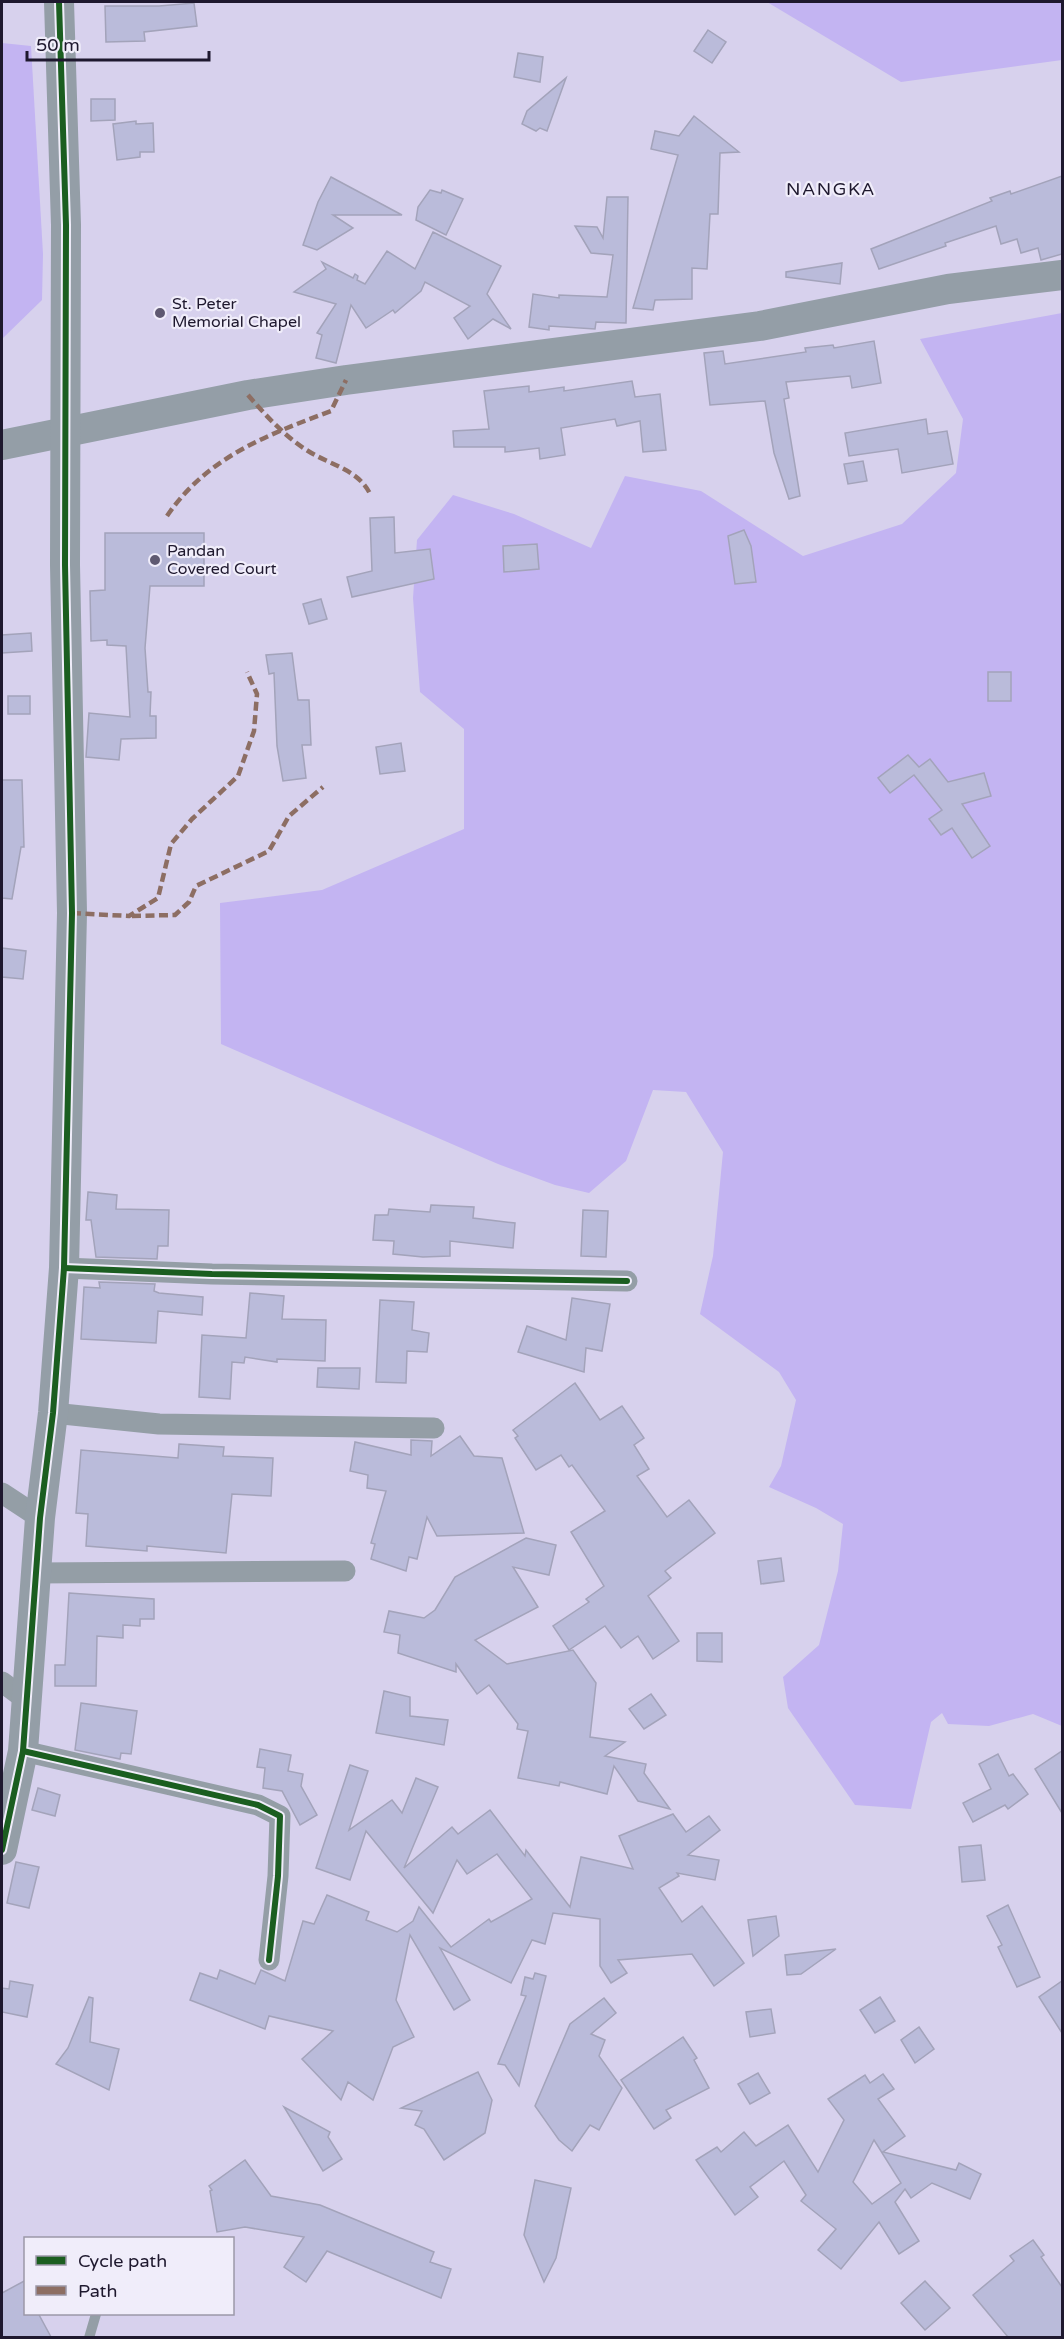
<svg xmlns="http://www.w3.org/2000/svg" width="1064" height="2339" font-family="'Varela Round',sans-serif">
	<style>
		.green { fill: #c3b4f2 }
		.building { fill: #babbda; stroke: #a3a3ba; stroke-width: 1.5; fill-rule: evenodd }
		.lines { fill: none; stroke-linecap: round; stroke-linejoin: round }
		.lane { stroke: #949ea6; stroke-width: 10 }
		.street { stroke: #949ea6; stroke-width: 21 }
		.secondary { stroke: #949ea7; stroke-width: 30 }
		.quiet { stroke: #8d6e63; stroke-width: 4.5; stroke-dasharray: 9 4.5; stroke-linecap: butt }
		.cycleway-casing { stroke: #f0edfa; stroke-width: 10 }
		.cycleway { stroke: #1b5e20; stroke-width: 6 }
		.poi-dot { fill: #5f5971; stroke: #f0edfa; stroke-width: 2 }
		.labels { text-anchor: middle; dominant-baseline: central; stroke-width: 4.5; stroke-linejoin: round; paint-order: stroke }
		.poi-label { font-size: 16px; fill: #1e182e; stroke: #f0edfa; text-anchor: start }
		.neighbourhood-label { font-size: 18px; letter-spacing: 1.5px; fill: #1e182e; stroke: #f0edfa }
	</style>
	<rect width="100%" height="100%" fill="#d7d1ed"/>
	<g class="green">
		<path d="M767,2H1062V60L901,82Z"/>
		<path d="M2,43L31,46L43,254L42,300L2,339Z"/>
		<path d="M1062,313V1726L1033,1714L989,1726L948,1724L942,1713L931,1722L911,1809L855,1805L788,1708L783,1677L819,1645L838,1571L843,1524L816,1508L769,1487L781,1466L796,1400L779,1372L700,1314L713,1256L723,1152L686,1092L653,1090L626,1161L589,1193L555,1185L498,1164L221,1044L220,903L322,890L464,829V729L420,692L413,598L417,540L453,495L514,514L591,548L625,476L701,491L803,556L902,524L956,473L963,419L920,339Z"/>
	</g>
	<g class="building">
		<path d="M194,3L197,26L144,32L145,41L106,42L105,6H159Z"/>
		<path d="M708,30L726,42L712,63L694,51Z"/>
		<path d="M518,53L543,57L540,82L514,77Z"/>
		<path d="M566,78L547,131L540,128L536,131L522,124L527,111Z"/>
		<path d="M91,99H115V120L91,121Z"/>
		<path d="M694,116L739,152L720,153L718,214H710L707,269L692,268V299L655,300L653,310L633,308L678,155L651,149L655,131L679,136Z"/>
		<path d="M136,121V124L153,123L154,152H140V157L117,160L113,124Z"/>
		<path d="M1062,176V254L1041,260L1038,248L1021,253L1017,239L1001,244L996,226L945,243L946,246L879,269L871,249L992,201L990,198L1010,191L1011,194Z"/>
		<path d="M331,177L402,215H333L353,228L317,250L303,245L318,202Z"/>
		<path d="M430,190L441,193L442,190L463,199L446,235L416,220L418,207Z"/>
		<path d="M607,197H628L626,323L596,322L595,329L549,326V330L529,327L533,294L559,298V295L607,297L613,255L591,253L575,226L597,227L603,238Z"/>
		<path d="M433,232L501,266L487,294L511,329L493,319L468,339L454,318L470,306L425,282L421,291L395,313L393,310L366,328L351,305L336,363L316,358L322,335L317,333L336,304L294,292L326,269L322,262L353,278L355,274L358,276L357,280L365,284L387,251L415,269Z"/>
		<path d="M842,263L840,284L786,277V272Z"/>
		<path d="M874,341L881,383L852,388L850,376L786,382L789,398L784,399L800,496L789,499L774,453L765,401L710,405L704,353L723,351L725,364L806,352L805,348L833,345L834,348Z"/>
		<path d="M632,381L635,397L660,394L666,450L643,452L640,421L617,426L615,419L561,428L565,455L540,459L539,448L505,452V447H454L453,431L489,429L484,391L529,386V392L564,387V391Z"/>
		<path d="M926,419L928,434L947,431L953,464L902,473L898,449L849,456L845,433Z"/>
		<path d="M863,461L867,481L848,484L844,464Z"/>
		<path d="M394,517L395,553L430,549L434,579L352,597L347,577L372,571L370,518Z"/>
		<path d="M744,530L751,546L756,582L735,584L728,536Z"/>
		<path d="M105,533H204V586H150L145,648L148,692H151L150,716H156V738L121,739L119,760L86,757L89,713L130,717L126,646L107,645V640L91,641L90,591L105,590Z"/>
		<path d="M537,544L539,569L504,572L503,546Z"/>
		<path d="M321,599L327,619L309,624L303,604Z"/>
		<path d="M31,633L32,651L2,653V635Z"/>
		<path d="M292,653L298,700H309L311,745H302L306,778L283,781L277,746L274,673L269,674L266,655Z"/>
		<rect x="988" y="672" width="23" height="29"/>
		<rect x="8" y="696" width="22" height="18"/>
		<path d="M401,743L405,771L380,774L376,747Z"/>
		<path d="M908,755L919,767L930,759L948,782L984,773L991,796L962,804L990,846L972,858L952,828L941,835L929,819L942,810L914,775L890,793L878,778Z"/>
		<path d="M2,780H22L24,847H21L12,899L2,898Z"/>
		<path d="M2,948L26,951L23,979L2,977Z"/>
		<path d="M88,1192L117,1195L116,1209L169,1210L168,1246H158L157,1259L96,1257L91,1220H86Z"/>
		<path d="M431,1205L474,1207L473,1218L515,1223L513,1248L450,1241V1256L423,1257L393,1254L394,1241L373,1240L375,1215H388L389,1209L430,1212Z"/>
		<path d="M583,1210L608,1211L606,1257L581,1256Z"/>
		<path d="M99,1282L155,1284L154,1291L159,1293L203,1297L202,1315L158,1311L156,1343L81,1339L84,1287L100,1288Z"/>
		<path d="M250,1293L284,1296L282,1319L326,1320L325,1361L277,1359V1362L245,1357L244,1363L232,1362L230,1399L199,1397L202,1335L246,1338Z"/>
		<path d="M572,1298L610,1304L602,1351L586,1348L584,1372L518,1352L527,1326L566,1340Z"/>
		<path d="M380,1300L414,1302L412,1330L429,1333L427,1352L407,1351L406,1383L376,1382Z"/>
		<path d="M318,1368H360L359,1389L317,1387Z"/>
		<path d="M575,1383L600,1420L622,1406L644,1438L634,1445L649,1469L637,1476L667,1517L689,1500L715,1533L665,1571L671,1578L648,1596L679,1641L653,1659L638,1636L621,1648L605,1626L569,1650L553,1626L589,1602L586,1599L604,1586L571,1532L605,1511L572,1465L569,1467L561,1455L536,1470L515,1438L518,1436L513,1430Z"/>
		<path d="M460,1436L474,1456L502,1458L524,1533L437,1536L427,1517L417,1559L409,1557L406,1571L371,1559L375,1544L371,1543L386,1491L367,1488L368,1475L350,1471L355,1442L411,1455V1440L432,1441L431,1456Z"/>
		<path d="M179,1444L224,1447L223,1456L273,1458L271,1496L232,1494L226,1553L147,1546V1551L86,1546L88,1514L76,1513L81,1450L178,1458Z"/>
		<path d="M526,1538L556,1545L549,1575L513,1567L538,1607L475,1640L507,1664L573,1650L596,1683L590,1737L625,1742L605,1756L646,1764L644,1773L670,1809L638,1801L614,1766L607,1794L560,1782L559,1786L518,1778L528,1731L517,1729L518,1724L489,1685L477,1694L456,1664V1672L398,1653L400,1635L384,1632L389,1611L424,1618L435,1610L455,1577Z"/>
		<path d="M781,1558L784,1581L761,1584L758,1561Z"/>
		<path d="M69,1593L154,1599V1619H140V1626L123,1625V1638L97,1636L96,1686H55V1665H65Z"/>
		<path d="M697,1633H722V1662L697,1661Z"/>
		<path d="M384,1691L410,1697V1716L448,1720L444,1745L376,1733Z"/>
		<path d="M651,1694L666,1715L644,1729L629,1709Z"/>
		<path d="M81,1703L137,1711L131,1754L121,1753L120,1759L75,1750Z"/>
		<path d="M260,1749L291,1755L288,1771L303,1774L301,1786L317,1815L300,1825L282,1791L263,1788L265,1768L257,1767Z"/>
		<path d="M1062,1751V1813L1035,1769Z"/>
		<path d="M998,1754L1009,1776L1013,1774L1028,1794L1008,1809L1005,1805L973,1822L963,1803L991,1789L979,1764Z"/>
		<path d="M350,1765L368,1771L349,1830L392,1800L402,1813L416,1778L438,1787L404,1868L452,1827L458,1834L490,1810L525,1856L526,1850L570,1907L581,1857L633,1869L619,1836L673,1814L686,1832L709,1816L720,1830L688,1855L719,1860L715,1880L677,1873L679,1876L659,1888L682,1922L702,1906L744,1963L714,1986L692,1954L618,1960L627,1973L611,1983L600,1966V1919L553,1913L545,1944L532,1940L511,1983L440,1948L470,2000L454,2010L410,1935L396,2000L414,2037L393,2047L373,2100L348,2082L341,2100L302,2059L333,2031L269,2016L265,2029L190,2000L200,1973L217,1979L220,1970L255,1984L261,1970L285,1981L303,1921L314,1924L327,1895L369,1912L366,1920L397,1932L413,1921L419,1907L451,1947L489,1919L491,1922L532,1899L497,1854L467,1874L457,1860L433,1913L366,1831L350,1880L316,1868Z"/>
		<path d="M38,1788L60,1795L55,1816L32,1810Z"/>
		<path d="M981,1845L985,1880L962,1882L959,1847Z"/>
		<path d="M16,1862L39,1867L29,1908L7,1903Z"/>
		<path d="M1008,1905L1040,1977L1017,1987L998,1947L1002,1945L987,1916Z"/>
		<path d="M776,1916L779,1936L753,1956L748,1920Z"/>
		<path d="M836,1949L801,1974L787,1975L785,1955Z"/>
		<path d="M535,1973L546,1976L519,2086L505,2065L498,2064L526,1996L521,1995L525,1977L533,1979Z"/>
		<path d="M10,1981L33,1985L27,2017L2,2012V1988L9,1989Z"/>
		<path d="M1062,1981V2033L1039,1997Z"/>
		<path d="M89,1997L93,1998L90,2042L119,2049L109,2090L56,2064L68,2048Z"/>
		<path d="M880,1997L895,2021L875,2033L860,2010Z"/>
		<path d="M604,1998L616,2013L591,2034L605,2040L599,2056L622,2088L599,2130L590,2125L572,2151L559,2140L535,2106L570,2024Z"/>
		<path d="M771,2009L775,2033L750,2037L746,2012Z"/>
		<path d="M919,2027L934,2049L915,2063L901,2040Z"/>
		<path d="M683,2037L697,2058L694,2060L709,2088L666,2110L671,2118L654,2129L621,2080Z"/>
		<path d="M478,2072L492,2100L485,2133L444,2160L424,2129L415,2125L422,2111L401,2108Z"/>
		<path d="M758,2073L770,2093L750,2104L738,2084Z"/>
		<path d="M883,2074L894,2089L878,2099L905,2136L883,2152L956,2170L959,2163L981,2174L970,2199L932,2183L911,2198L905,2189L895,2202L919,2241L899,2254L879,2222L841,2269L818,2250L836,2229L801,2201L806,2195L784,2161L750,2187L758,2197L735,2215L696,2160L717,2147L721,2152L744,2132L756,2146L788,2125L818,2172L844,2120L828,2099L865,2075L870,2083ZM874,2140L901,2183L872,2204L853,2182Z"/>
		<path d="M284,2107L330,2132L328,2137L342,2159L323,2171Z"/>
		<path d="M245,2160L271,2196L320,2205L434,2252L430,2262L451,2269L441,2298L327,2251L306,2282L284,2267L304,2237L245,2227L217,2232L210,2191L212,2190L209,2186Z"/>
		<path d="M535,2180L571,2188L556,2258L544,2282L524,2235Z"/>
		<path d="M1033,2240L1044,2255L1041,2257L1062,2287V2337H1008L973,2295L1014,2261L1010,2256Z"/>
		<path d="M26,2280V2313H38L51,2337H2V2293Z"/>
		<path d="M925,2281L950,2308L925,2330L901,2303Z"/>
	</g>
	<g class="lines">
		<path class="lane" d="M89,2338L96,2314"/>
		<g class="street">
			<path d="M64,1268L212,1274L627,1281"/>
			<path d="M53,1413L159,1424L434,1428"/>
			<path d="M2,1493L40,1518"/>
			<path d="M36,1573L345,1571"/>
			<path d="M2,1682L25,1699"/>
			<path d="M23,1751L258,1805L280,1816L278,1876L269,1960"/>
		</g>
		<g class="secondary">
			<path d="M2,445L248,395L346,380L760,326L948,289L1062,275"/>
			<path d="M2,1850L23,1751L40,1518L53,1413L64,1268L72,913L65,565L66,225L59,2"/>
		</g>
		<g class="quiet">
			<path d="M248,395C267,417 289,441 315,455C335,466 361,472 371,496"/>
			<path d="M167,516C207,457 267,435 331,411L346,380"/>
			<path d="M72,913L129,916L158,898L171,844L192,819L238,776L254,731L257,694L247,672"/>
			<path d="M132,916L175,915L189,902L196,886L269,851L289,816L323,787"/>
		</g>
		<defs>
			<g id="cycleway">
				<path d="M64,1268L212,1274L627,1281"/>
				<path d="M23,1751L258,1805L280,1816L278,1876L269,1960"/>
				<path d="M2,1850L23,1751L40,1518L53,1413L64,1268L72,913L65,565L66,225L59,2"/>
			</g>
		</defs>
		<use href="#cycleway" class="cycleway-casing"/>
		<use href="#cycleway" class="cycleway"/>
	</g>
	<g class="poi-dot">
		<circle cx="160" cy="313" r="6"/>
		<circle cx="155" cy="560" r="6"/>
	</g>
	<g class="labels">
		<g class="poi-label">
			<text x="172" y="304">St. Peter<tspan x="172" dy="18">Memorial Chapel</tspan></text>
			<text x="167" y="551">Pandan<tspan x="167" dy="18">Covered Court</tspan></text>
		</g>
		<g class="neighbourhood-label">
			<text x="831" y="189">NANGKA</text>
		</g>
	</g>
	<rect width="1064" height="2339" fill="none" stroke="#1e182e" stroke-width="6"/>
	<rect x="24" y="2237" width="210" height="78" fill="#f0edfa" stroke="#9c98a8" stroke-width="1.5"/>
	<rect x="36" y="2256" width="30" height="9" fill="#1b5e20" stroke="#9c98a8" stroke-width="1.5"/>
	<text x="78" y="2267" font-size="18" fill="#1e182e">Cycle path</text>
	<rect x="36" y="2286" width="30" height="9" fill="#8d6e63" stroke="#9c98a8" stroke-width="1.5"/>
	<text x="78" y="2297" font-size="18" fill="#1e182e">Path</text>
	<path d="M27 51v9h182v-9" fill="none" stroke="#1e182e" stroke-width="3"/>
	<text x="36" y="51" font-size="18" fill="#1e182e" stroke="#f0edfa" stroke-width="4.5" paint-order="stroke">50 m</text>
</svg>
